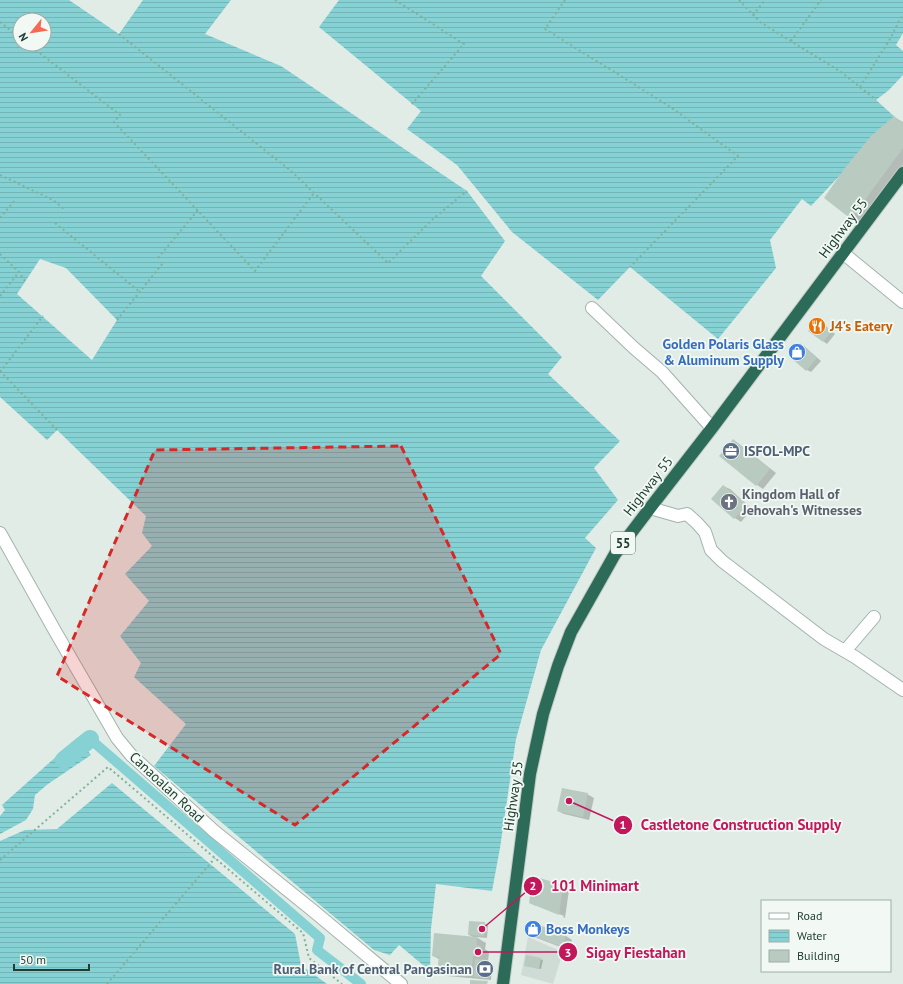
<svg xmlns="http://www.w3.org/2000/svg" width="903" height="984" font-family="'PT Sans',sans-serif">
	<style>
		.built { fill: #cfdcd5 }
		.water { fill: url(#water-rules); fill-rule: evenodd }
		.shadow { fill: #0003 }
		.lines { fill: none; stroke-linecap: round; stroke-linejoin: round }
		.canal { stroke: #86d1d4; stroke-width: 10 }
		.river { stroke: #86d1d4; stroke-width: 18 }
		.building { fill: #b9cac1 }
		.minor-casing { stroke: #a3b4ad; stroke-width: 14 }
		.highway-casing { stroke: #c1c9c6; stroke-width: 14 }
		.path { stroke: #80b19c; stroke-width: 2; stroke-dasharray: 2 3; stroke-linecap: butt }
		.minor { stroke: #fff; stroke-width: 12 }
		.highway { stroke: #2b6b57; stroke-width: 12 }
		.marked { fill: #d62828; fill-opacity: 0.2; stroke: #d62828; stroke-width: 3; stroke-dasharray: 8 5; stroke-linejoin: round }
		.labels { text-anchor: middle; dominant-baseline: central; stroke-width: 3.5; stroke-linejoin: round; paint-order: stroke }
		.shield { fill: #f2f9f4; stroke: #5f766d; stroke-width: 1 }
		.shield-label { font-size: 13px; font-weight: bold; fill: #203e33 }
		.street-label { font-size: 14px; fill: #203e33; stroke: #f2f9f4 }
		.food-label { font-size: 14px; font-weight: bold; fill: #c56008; stroke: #f2f9f4; text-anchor: start }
		.shop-label { font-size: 14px; font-weight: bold; fill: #366cbe; stroke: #f2f9f4; text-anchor: end }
		.service-label { font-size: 14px; font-weight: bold; fill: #4e5e75; stroke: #f2f9f4; text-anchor: start }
		.worship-label { font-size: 14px; font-weight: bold; fill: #5b616d; stroke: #f2f9f4; text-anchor: start }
		.leader { fill: none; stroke: #c2185b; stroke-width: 1.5 }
		.callout-dot { fill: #c2185b; stroke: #f2f9f4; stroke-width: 1.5 }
		.mark-label { font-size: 12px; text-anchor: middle; font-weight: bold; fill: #fff }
		.callout-label { font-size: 15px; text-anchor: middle; font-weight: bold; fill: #c2185b; stroke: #f2f9f4; stroke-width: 3.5; stroke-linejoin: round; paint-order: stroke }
	</style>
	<defs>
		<pattern id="water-rules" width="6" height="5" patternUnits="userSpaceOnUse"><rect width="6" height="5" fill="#86d1d4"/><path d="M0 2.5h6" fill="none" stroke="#73b4b6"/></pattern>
	</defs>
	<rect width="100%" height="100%" fill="#e1ece6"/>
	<path class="built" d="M528,937L563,952L553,984L521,975Z"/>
	<g class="water">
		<path d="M0,0H69L119,34L143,0H231L205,34L281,66L467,191L505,241L481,276L562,357L548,374L620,441L594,468L618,500L585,538L596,548L541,650L516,739L500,848L492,891L436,884L431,929L430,971L399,945L390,955L374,950L154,766L186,724L134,677L141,663L120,636L149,601L125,574L152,546L142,533L146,516L57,430L47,440L0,397ZM20,20H44V44H20ZM40,259L66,268L117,320L92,360L17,294Z"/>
		<path d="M339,0H903V33L896,45L903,51V75L889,90L876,100L895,117L811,206L802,199L770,240L776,268L718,339L630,267L598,300L512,232L457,165L407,129L421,111L319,27Z"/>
		<path d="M77,738L91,755L48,784L35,795L33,809L26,820L0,834V816L5,810L2,805Z"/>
		<path d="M112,783L295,934L301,965L327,984H0V841L25,830L57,829Z"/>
	</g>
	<g class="shadow">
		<path d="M894,117L903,122V165L860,223L851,218Z"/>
		<path d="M821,323L835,334L827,344L823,341Z"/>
		<path d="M800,344L804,346L821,361L811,372L807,370Z"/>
		<path d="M733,440L739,444L776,473L763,489L757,485L720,456Z"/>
		<path d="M723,486L730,489L752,509L741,522L735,518L712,499Z"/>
		<path d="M587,794L594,798L589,820L564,814L558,811Z"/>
		<path d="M562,886L569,890L565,918L563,917L564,916L536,905V906L530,903Z"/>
		<path d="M484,923L488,926L487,938L476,937L486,943L485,949L489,952L488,962L492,964L491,980L447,976L438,971L439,959L433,956L475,938L469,935Z"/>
		<path d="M528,934L566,936L572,940L568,950L534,937Z"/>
		<path d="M527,956L543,960L541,969L527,966Z"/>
	</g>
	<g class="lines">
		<path class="canal" d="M90,739L320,938L317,950L361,984"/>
		<path class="river" d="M64,760L90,739"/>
	</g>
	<g class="building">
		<path d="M894,116L903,123V148L851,219L824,198L844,169L871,136Z"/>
		<path d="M817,319L832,331L823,342L808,331Z"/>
		<path d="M800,343L817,358L806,371L789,356Z"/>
		<path d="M733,439L770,469L756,486L719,456Z"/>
		<path d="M723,485L747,505L734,519L711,499Z"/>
		<path d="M562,788L588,793L583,817L557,811Z"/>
		<path d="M533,876L563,885L559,915L529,903Z"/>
		<path d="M469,921L485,922L484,936L468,935Z"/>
		<path d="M531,922L566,935L562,947L527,934Z"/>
		<path d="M434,933L477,937V945L481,946L480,957L473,956L471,975L437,972L439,957L432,956Z"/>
		<path d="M526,955L541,958L539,969L524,966Z"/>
		<path d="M475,959L488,960L487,978L474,977Z"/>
		<path d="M470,980L488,981L487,984H470Z"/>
	</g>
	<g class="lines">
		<defs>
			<g id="minor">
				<path d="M843,253L903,302"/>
				<path d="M592,308L634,348L662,372L712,428"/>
				<path d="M650,508L678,516L687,514L697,523L705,532L711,550L722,561L824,639L855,657L903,690"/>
				<path d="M0,533L55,631L117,738L131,755L214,831L311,909L401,984"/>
				<path d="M845,651L874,617"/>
			</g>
			<path id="highway" d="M503,984L530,774L543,714L558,666L571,632L615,554L650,508L712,428L903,173"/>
		</defs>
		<use href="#minor" class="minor-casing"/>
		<use href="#highway" class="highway-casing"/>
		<g class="path">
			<path d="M395,0L464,44L412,104"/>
			<path d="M565,0L545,29L669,106L738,156L630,267"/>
			<path d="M739,0L760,22L841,72L876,100"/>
			<path d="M753,15L765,0"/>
			<path d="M0,22L20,38"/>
			<path d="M119,34L291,171L388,263L434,218L467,191"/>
			<path d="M791,41L821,0"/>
			<path d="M28,44L120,115L114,122L255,271L314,193"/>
			<path d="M860,87L890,39L900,19L903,15"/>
			<path d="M0,175L53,200L64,209"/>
			<path d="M0,218L15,200"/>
			<path d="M55,223L140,292"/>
			<path d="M0,254L19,272L25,281"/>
			<path d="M158,258L198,210"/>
			<path d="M0,296L19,272"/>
			<path d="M117,320L163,263"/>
			<path d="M0,371L57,430"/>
			<path d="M0,372L43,316"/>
			<path d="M0,860L108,767L303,933L309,958L342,984"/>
			<path d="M107,984L215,858"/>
		</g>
		<use href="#minor" class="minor"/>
		<use href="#highway" class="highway"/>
	</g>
	<path class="marked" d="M401,446L501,654L295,825L57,676L155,450Z"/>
	<defs>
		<symbol id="restaurant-disc" viewBox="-11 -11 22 22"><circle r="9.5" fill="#e8710a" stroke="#f2f9f4"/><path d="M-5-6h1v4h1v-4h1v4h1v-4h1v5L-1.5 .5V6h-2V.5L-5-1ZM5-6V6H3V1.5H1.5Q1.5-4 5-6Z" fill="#fff"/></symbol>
		<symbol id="shop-disc" viewBox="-11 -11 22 22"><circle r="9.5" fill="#3f7fe0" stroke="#f2f9f4"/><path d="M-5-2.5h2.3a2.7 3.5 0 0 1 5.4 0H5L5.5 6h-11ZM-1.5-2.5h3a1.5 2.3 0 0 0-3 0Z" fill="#fff"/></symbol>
		<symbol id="office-disc" viewBox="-11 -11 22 22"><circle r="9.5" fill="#5c6f8a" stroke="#f2f9f4"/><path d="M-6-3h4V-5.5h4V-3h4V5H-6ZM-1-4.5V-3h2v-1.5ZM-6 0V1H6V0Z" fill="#fff"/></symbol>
		<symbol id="church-disc" viewBox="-11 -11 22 22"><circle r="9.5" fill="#6b7280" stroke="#f2f9f4"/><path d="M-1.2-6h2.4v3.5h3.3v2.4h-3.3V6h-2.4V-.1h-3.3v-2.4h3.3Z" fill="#fff"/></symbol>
		<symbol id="bank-disc" viewBox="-11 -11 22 22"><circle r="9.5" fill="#5c6f8a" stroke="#f2f9f4"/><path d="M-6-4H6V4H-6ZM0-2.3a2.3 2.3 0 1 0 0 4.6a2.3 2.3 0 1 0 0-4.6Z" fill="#fff"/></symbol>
	</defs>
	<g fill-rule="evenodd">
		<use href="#restaurant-disc" x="807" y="316" width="20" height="20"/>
		<use href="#shop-disc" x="787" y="342" width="20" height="20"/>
		<use href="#office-disc" x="721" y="441" width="20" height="20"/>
		<use href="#church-disc" x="719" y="492" width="20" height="20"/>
		<use href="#shop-disc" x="523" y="919" width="20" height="20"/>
		<use href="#bank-disc" x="475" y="959" width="20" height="20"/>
	</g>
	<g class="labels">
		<rect class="shield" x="611" y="532" width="24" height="22" rx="3"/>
		<g class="shield-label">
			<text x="623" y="543">55</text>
		</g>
		<g class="street-label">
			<text transform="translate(843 228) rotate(-53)">Highway 55</text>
			<text transform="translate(648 486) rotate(-52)">Highway 55</text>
			<text transform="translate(167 787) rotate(43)">Canaoalan Road</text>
			<text transform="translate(513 796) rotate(-82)">Highway 55</text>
		</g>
		<g class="food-label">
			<text x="830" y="326">J4's Eatery</text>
		</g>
		<g class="shop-label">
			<text x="784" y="344">Golden Polaris Glass<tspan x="784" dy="16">&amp; Aluminum Supply</tspan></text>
			<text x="546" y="929" text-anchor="start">Boss Monkeys</text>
		</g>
		<g class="service-label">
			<text x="744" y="451">ISFOL-MPC</text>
			<text x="472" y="969" text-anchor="end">Rural Bank of Central Pangasinan</text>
		</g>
		<g class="worship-label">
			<text x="742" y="494">Kingdom Hall of<tspan x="742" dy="16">Jehovah's Witnesses</tspan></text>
		</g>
	</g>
	<path class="leader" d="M569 801L623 825M482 929L533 886M478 952L568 952"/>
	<g class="callout-dot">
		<circle cx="569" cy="801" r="4"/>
		<circle cx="482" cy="929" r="4"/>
		<circle cx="478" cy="952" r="4"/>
		<circle cx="623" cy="825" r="10"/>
		<circle cx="533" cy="886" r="10"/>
		<circle cx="568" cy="952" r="10"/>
	</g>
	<g class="mark-label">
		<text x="623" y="829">1</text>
		<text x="533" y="890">2</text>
		<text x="568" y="957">3</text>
	</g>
	<g class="callout-label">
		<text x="741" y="830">Castletone Construction Supply</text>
		<text x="595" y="891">101 Minimart</text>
		<text x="636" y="958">Sigay Fiestahan</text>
	</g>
	<rect x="761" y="900" width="130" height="72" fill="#f2f9f4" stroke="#9eaea7"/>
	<rect x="769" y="913" width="20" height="6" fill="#ffffff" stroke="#9eaea7"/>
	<text x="797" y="920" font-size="12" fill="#203e33">Road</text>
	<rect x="769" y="930" width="20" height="12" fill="url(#water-rules)" stroke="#9eaea7"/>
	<text x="797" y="940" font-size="12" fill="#203e33">Water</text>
	<rect x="769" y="950" width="20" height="12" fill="#b9cac1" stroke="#9eaea7"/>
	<text x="797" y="960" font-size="12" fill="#203e33">Building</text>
	<g transform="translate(32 32) rotate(240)"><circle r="19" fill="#f2f9f4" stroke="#9eaea7"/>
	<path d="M0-3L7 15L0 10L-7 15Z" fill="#f86953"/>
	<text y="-6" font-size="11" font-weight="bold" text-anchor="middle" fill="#203e33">N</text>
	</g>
	<path d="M14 964v6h75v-6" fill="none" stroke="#203e33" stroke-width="2"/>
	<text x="20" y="964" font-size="12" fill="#203e33" stroke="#f2f9f4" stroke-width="3" paint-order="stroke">50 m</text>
</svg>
